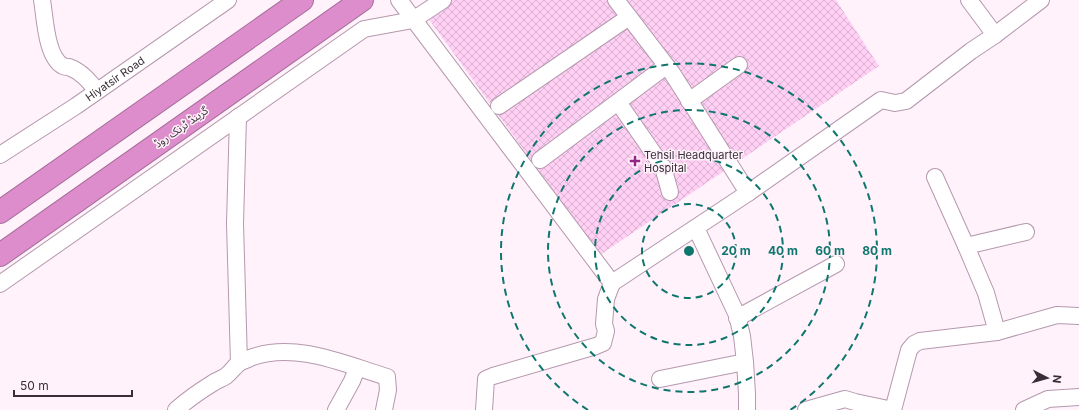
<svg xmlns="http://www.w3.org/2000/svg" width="1079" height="410" font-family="Inter,'Noto Sans Arabic',sans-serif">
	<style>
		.building { fill: url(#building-cross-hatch) }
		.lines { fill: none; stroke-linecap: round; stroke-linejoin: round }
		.minor-casing { stroke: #b598ae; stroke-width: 18 }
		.highway-casing { stroke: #a46b98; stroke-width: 24 }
		.minor { stroke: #fff; stroke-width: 16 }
		.highway { stroke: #dd8ccc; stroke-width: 22 }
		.ring { fill: none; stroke: #0f766e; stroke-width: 2; stroke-dasharray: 7 5 }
		.poi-dot { fill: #962685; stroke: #fff2fb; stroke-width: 1.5 }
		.labels { text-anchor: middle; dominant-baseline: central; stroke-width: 3; stroke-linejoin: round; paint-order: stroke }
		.street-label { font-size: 11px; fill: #392e37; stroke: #fff2fb }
		.poi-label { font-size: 11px; fill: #392e37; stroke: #fff2fb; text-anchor: start }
		.centre { fill: #0f766e; stroke: #fff2fb; stroke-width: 2 }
		.ring-label { font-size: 12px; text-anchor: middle; font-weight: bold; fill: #0f766e; stroke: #fff2fb; stroke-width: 3; stroke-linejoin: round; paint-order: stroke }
	</style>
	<defs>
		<pattern id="building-cross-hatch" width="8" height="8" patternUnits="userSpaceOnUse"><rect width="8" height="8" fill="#ffd0f4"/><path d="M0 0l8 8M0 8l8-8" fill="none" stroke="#dbb3d2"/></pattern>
	</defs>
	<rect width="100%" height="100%" fill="#fff2fb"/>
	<path class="building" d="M436,0H836L879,66L600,255L420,7Z"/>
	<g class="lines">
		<defs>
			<g id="minor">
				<path d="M42,0C45,17 46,57 63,66C65,67 67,67 69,67C82,72 89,81 97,91"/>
				<path d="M399,0L612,283L748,193L881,100L895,103L906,101L971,51L995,35L1041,0"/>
				<path d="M616,0L672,73L748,193"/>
				<path d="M969,0L995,35"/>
				<path d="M689,101L739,65"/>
				<path d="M618,102L663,167L670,192"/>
				<path d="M499,106L629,17"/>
				<path d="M238,117L235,223L239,363"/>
				<path id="s1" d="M0,155L76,106L228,0"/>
				<path d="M540,160L666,66"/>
				<path d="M935,177L966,246L986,293L997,332"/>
				<path d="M696,228L737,315L742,336L745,362L747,394V410"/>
				<path d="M966,246L1026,232"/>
				<path d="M0,284L364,29L413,20L443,0"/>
				<path d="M737,318L836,264"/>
				<path d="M660,379L745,362"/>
				<path d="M176,410C187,400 200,391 213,383C217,380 222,379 226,376C231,372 235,366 239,363C242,361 247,360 250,358C295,341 344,364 387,377L388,390L384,410"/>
				<path d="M336,410L352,381L357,368"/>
				<path d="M484,410L486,379L493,376L596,346L603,343L606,331L604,324L606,299L612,283"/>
				<path d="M806,410L845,399L855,402L893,410"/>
				<path d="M893,410L909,350L914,344L920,341L997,332L1057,315L1079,316"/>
				<path d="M1024,410L1048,399L1079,397"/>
			</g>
			<g id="highway">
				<path d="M0,212L302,0"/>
				<path d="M0,255L362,0"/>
			</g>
		</defs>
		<use href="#minor" class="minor-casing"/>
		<use href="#highway" class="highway-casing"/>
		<use href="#minor" class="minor"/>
		<use href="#highway" class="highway"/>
	</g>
	<g class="ring">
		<circle cx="689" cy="251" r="47"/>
		<circle cx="689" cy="251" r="94"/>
		<circle cx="689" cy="251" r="141"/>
		<path d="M588 410A188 188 0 1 1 790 410"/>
	</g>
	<path class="poi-dot" d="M633 155h4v4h4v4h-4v4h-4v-4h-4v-4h4z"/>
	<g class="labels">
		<g class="street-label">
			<text stroke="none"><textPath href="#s1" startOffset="138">Hiyatsir Road</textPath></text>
			<text transform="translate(181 127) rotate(-35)">گرینڈ ٹرنک روڈ</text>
		</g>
		<g class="poi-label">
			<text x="644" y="155">Tehsil Headquarter<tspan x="644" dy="13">Hospital</tspan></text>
		</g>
	</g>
	<circle cx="689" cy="251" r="6" class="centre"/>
	<g class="ring-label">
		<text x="736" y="255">20 m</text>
		<text x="783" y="255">40 m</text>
		<text x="830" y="255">60 m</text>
		<text x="877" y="255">80 m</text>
	</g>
	<g transform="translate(1047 378) rotate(96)" stroke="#fff2fb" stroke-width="3" paint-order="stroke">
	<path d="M0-3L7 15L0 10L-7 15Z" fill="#392e37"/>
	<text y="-6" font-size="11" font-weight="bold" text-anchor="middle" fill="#392e37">N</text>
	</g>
	<path d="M14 390v6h118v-6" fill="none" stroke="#392e37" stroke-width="2"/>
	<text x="20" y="390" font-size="12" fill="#392e37" stroke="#fff2fb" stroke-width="3" paint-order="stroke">50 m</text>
</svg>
